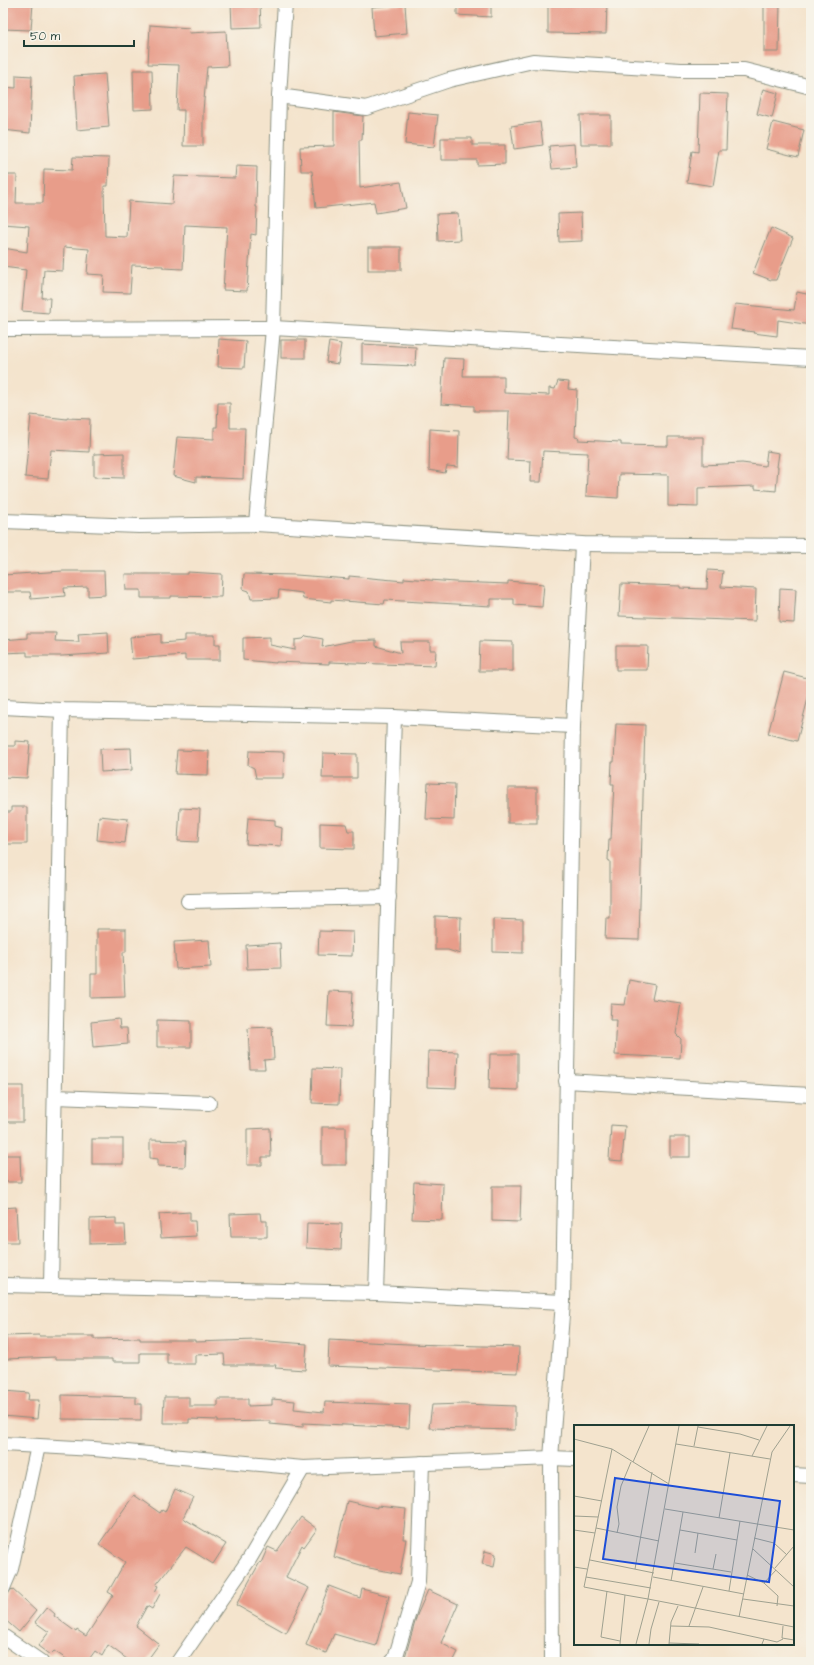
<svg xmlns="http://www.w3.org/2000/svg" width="814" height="1665" font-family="'Architects Daughter',sans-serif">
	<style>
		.building { fill: #e89d8a }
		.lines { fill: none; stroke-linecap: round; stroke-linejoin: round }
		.minor-casing { stroke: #8a9080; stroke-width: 16 }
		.minor { stroke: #fff; stroke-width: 14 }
		.inset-road { fill: none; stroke: #9fa190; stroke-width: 1 }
		.view { fill: #1d4ed8; fill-opacity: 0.15; stroke: #1d4ed8; stroke-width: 2 }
		.inset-edge { fill: none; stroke: #1f3d34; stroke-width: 2 }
	</style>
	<rect width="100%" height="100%" fill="#f7f3e8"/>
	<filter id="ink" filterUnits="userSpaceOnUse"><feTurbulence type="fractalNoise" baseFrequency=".025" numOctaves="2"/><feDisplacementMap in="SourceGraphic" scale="8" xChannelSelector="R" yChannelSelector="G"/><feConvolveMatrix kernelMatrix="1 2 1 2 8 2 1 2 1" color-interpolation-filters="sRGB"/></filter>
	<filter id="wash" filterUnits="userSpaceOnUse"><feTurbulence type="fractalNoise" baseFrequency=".012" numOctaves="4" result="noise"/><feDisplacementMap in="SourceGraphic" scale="16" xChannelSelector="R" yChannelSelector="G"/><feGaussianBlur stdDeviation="0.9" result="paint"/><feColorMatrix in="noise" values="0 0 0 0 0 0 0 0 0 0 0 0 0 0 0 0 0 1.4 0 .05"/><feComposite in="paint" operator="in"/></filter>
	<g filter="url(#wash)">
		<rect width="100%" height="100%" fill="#f4e4cd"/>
		<g id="blocks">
			<g class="building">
				<path d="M3,3H33L31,30L3,29Z"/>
				<path d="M231,3H260L261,27L232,28Z"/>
				<path d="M457,3H491V17L457,15Z"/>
				<path d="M548,3H607L606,34L548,33Z"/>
				<path d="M764,3H780L779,52H764Z"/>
				<path d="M405,4L407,33L374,36L372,7Z"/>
				<path d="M150,25L190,28L189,33L226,31L228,66L207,67L203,111V146H183L184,110H177L179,65L148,64Z"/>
				<path d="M133,70H152L153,109L134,110Z"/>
				<path d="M105,74L109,127L77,130L74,76Z"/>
				<path d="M16,75L32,76L30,133L3,130V87L16,88Z"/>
				<path d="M763,89L778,93L772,118L757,114Z"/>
				<path d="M700,93L728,94L726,150H719L713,186L687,182L692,151L698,152Z"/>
				<path d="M334,112L363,116L362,140H359L360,188L401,182L406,208L376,213L374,202L316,208L312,171H301L300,147L334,146Z"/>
				<path d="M408,112L438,115L434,147L405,144Z"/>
				<path d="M580,115H611V144H581Z"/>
				<path d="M540,122L543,145L514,149L511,126Z"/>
				<path d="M773,122L804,130L798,157L766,149Z"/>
				<path d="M441,138H472V145H505V164L477,165V160H441Z"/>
				<path d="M574,144L576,167L552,169L549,146Z"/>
				<path d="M73,157L109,158L108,186H104L105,236L127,237L129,201L172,204L174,176L235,178L236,166L257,167L256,207H257L256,235L251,234L247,291L223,290L227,227L185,225L183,269L163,268V266L132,265L130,293L103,292L104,275L87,274L89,249L64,247L63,271L44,270L42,298H50L49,313L22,311L26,270L3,267V248L27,252L29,226L3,224V175H17L16,203H43L44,169L72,170Z"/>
				<path d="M458,213L460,240L438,241L437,214Z"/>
				<path d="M581,213L582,241L559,242L558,214Z"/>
				<path d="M771,228L793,238L776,280H771L753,273Z"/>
				<rect x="368" y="247" width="33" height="23"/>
				<path d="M797,292L811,295V325L778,320L777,336L753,333L754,332L731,329L735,304L794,310Z"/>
				<path d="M219,339L246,341L244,368L218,367Z"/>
				<rect x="281" y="340" width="24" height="18"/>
				<path d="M329,342L341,344L338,364L326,362Z"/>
				<path d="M362,344L416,347L415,366L362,364Z"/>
				<path d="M444,358L464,359L463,376H504V393L549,395V388L555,389L558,381L569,382L568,389L577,390L575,437L579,438L578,440L621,442V445L668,446V437H703V465L742,463L765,466L767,451L779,453L777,467H778L776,491L755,489V486L698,488V507L668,506V475L619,474L618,498L586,496L588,453L543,451L541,482H530L531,461L507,460L509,411H474V406L441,404Z"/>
				<path d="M218,403H230V428H245L243,479L196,477V482L173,476L177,437L214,439V427H217Z"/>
				<path d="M31,415L67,419V418L90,419L89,452L51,450L48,479L25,477Z"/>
				<path d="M430,429L459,431L458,467L447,466L445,473L429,470Z"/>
				<path d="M124,453V478L94,477V454Z"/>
				<path d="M708,570L723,571L721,587L756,589L755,621L619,616L621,584L680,586V588L707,589Z"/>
				<path d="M63,571H104L105,595L88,596V587L64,588L65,596L31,599L30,592H3V575Z"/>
				<path d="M188,572L222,574L221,597L171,596V598H141V590H126L125,574H188Z"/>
				<path d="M244,574L296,575L349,579V576L404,581V578L455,582L508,584V581L544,584L542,607L514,605V599H491V606L385,600L384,604L331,600V602L303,599L302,593L279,590L278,598L251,599L249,591L243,589Z"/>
				<path d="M780,588L796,589L794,623L779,622Z"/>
				<path d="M108,632L109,653L62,656H27V652L3,653V640L27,638V633H56L55,641L79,642L78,634Z"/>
				<path d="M161,634V643L185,641V635H215V644H220V660H185V655L132,659L130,637Z"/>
				<path d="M306,636L323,639L322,647L351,641L376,640V646L401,653L400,642H430V650H436L435,666L329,662V664L276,662V663L243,660V638L270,637V645L295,650V640L303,639Z"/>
				<path d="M480,641L513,642V671H479Z"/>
				<path d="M616,646H648L647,670H616Z"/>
				<path d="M784,672L811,679V687L797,741L768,734Z"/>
				<path d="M616,724L645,725L639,940L605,939L606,918H610V861L608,860L609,839H611L614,784H611L612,762H614Z"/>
				<path d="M15,741L30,742L27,778L3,777L5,746H15Z"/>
				<path d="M131,748L132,770L101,772L100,749Z"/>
				<path d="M177,750L209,751L208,775L175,774Z"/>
				<path d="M249,751L284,752L283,778H256L254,768L248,765Z"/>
				<path d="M323,753L357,754V778H322Z"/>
				<path d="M428,783L455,784L454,820L426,819Z"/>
				<rect x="508" y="788" width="29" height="35"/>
				<path d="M11,807H27V844H3V812H11Z"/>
				<path d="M180,808L200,809L198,842L178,841Z"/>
				<path d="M99,816L128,819L125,843L97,840Z"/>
				<path d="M248,818L275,820V826L282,828L281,846L246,844Z"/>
				<path d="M320,823L346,824L348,831H354V849L320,848Z"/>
				<path d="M435,916L461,917L460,954L448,950H435Z"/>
				<path d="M493,919L523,920V953L493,952Z"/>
				<path d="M97,929H126V952H123L125,997L91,998V974H97Z"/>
				<path d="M319,931L353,932L352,956L318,955Z"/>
				<path d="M209,940L211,967L176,969L174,942Z"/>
				<path d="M280,943L281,968L247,969L246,945Z"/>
				<path d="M629,980L655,985L652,999L681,1003L676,1034L681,1039L680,1058L615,1055L617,1020H610L611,1004L625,1005Z"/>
				<path d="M329,991L353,992L351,1027L327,1026Z"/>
				<path d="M119,1019L120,1028H127L128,1044L93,1047L91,1022Z"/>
				<path d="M157,1020L191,1021V1047H157Z"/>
				<path d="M272,1027L274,1059L264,1060L265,1069H250L248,1028Z"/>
				<path d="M428,1051L458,1052L456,1088L427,1087Z"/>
				<path d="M490,1054H518V1090L489,1089Z"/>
				<path d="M313,1068L340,1069L339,1104L312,1103Z"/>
				<path d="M6,1086H23V1122H3V1092H6Z"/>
				<path d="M611,1125L625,1126L622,1161L609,1160Z"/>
				<rect x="322" y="1127" width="24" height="38"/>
				<path d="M270,1128L271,1157H262V1165H247V1129Z"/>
				<rect x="670" y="1137" width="20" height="20"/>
				<rect x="92" y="1139" width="31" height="25"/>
				<path d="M150,1140L186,1141L185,1167L158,1166V1159L150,1158Z"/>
				<path d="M5,1155H20L21,1182H3V1160H5Z"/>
				<path d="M414,1182L443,1184L442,1220L412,1219Z"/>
				<path d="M492,1186H521L520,1222L492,1221Z"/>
				<path d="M16,1207L18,1242H3V1208Z"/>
				<path d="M190,1212V1221H195L196,1236L161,1238L159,1214Z"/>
				<path d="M260,1213L261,1221H267V1237H231L230,1214Z"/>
				<path d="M116,1218V1225H125L126,1243L90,1244V1219Z"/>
				<path d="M307,1223L342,1224L341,1250L306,1248Z"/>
				<path d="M39,1335V1336H94V1339L140,1338V1340H195V1342L256,1340L307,1344L305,1370L275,1368L276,1365H225L224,1354L195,1355V1364H167V1353H140V1362H112V1359H56V1357L6,1359V1336Z"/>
				<path d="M329,1340L408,1344L519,1347L518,1373L328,1366Z"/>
				<path d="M4,1391L29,1393L28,1400H39L37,1419L3,1416Z"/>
				<path d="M62,1395L136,1397V1404H141V1420L62,1419Z"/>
				<path d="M164,1397H189V1406H218V1399H248V1406L272,1405V1399L295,1401L294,1409L324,1412L325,1402L410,1405L409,1428L303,1423V1427L270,1424V1421L218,1422V1420L189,1419V1423H163Z"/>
				<path d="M463,1404L515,1406V1430L429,1428L432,1405Z"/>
				<path d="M175,1489L193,1497L183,1518L226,1544L213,1564L186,1547L156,1585L158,1586L155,1592L160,1594L152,1609L147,1606L136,1626L159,1644L146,1662H131L108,1645L102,1656L95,1651L87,1662H71L54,1651L50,1655L38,1646L49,1632L35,1622L47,1607L55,1614L54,1616L76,1632L77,1630L86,1636L113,1595L108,1592L125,1562L99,1544L134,1495L160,1513L162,1510L165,1512Z"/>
				<path d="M347,1501L377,1508V1506L406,1509L403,1539H406L400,1574L364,1567V1566L334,1557Z"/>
				<path d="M301,1517L317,1529L304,1547L302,1545L286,1577L309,1588L286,1633L236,1605L260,1562L261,1563L268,1547L277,1551Z"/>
				<path d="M485,1551L496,1554L494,1567L482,1564Z"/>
				<path d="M329,1586L360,1598L362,1589L389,1596L376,1646L334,1634L326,1653L306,1645Z"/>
				<path d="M12,1589L36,1611L19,1632L3,1618V1599Z"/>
				<path d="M428,1590L458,1604L441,1643L458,1652L453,1662H417L405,1657L417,1615Z"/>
			</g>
		</g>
	</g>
	<g filter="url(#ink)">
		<use href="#blocks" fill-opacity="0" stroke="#8a9080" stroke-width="1"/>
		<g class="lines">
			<defs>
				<g id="minor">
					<path d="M279,96L366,108L449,80L533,61L681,70H744L811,87"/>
					<path d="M3,329L273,328L811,358"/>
					<path d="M3,521L139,526L256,524L582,544L811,546"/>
					<path d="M256,524L273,328L279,96L285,3"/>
					<path d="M3,707L62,710L394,717L573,726"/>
					<path d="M188,901L389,897"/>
					<path d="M566,1081L811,1095"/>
					<path d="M55,1097L209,1103"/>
					<path d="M3,1285L376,1293L563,1302"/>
					<path d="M51,1286L62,710"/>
					<path d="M376,1293L394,717"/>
					<path d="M3,1444L94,1449L303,1468L551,1458L575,1459"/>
					<path d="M793,1475L811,1476"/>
					<path d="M3,1588L11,1569L38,1446"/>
					<path d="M3,1636L41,1662"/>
					<path d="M178,1662L250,1558L303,1468"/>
					<path d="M392,1662L395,1659L418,1582L422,1463"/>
					<path d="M552,1662L551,1458L563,1302L573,726L582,544"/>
				</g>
			</defs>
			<use href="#minor" class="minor-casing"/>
			<use href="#minor" class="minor"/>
		</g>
	</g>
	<g transform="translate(574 1425)">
		<rect width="220" height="220" fill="#f4e4cd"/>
		<path class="inset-road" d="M105,1L74,174L220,202M124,2L166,9L185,15M0,14L38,24M102,19L196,34M120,21L124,1M178,31L193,1M59,37L75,1M0,71L28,76M91,84L220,105M0,91L24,92M145,93L156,28M22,103L85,116M0,105L21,108M106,105L163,115M43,108L45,99L43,82L47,61L57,37M180,113L200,118L213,130M179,124L220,162M121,128L124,108M16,135L80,148M101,138L157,147M0,142L13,144M201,143L220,121M61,144L78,47M139,144L142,129M173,150L190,158L204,171L203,181M12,152L77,163M79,152L170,169M97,156L109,87M190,158L202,145M33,166L27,212L46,216M155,166L166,96M51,170L10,162L38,24L95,59M169,174L220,181M165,192L198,27L216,1M97,201L135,202L190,214L188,219M115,201L129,162M209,201L208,213L220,215M190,214L203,217L209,214M95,218L125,219M46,219L51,170L74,174L62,219M75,219L77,204L85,177M95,219L97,197L104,181"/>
		<path class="view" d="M41,53L206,76L195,157L29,134Z"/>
		<rect width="220" height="220" class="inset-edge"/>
	</g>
	<rect width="814" height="1665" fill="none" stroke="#f7f3e8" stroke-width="16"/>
	<path d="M24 40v6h110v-6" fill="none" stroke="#1f3d34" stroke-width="2"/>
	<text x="30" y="40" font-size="12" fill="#1f3d34" stroke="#f7f3e8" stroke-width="3" paint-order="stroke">50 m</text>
</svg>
